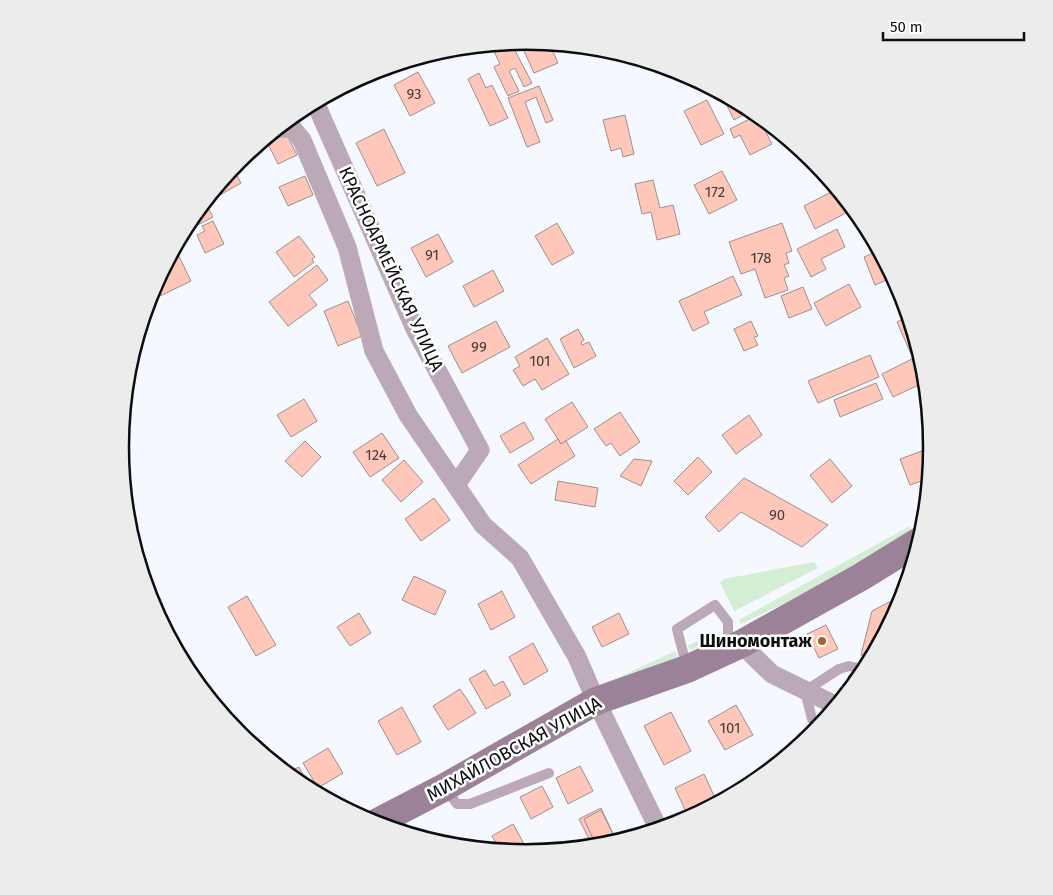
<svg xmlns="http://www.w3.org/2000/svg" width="1053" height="895" font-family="'Fira Sans',sans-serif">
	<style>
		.green { fill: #d3eed4 }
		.building { fill: #ffc7ba; stroke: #9c908d }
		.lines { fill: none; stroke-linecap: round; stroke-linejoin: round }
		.lane { stroke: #bba9b8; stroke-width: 10 }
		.street { stroke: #bba9b8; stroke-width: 19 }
		.secondary { stroke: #9c8299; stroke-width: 28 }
		.poi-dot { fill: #a66331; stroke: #fff; stroke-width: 2 }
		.labels { text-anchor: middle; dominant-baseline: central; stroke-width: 5; stroke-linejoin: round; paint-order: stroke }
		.number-label { font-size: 15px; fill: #493c3a }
		.street-label { font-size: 18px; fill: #0c0d10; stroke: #fff }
		.poi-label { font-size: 18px; font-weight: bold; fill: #0c0d10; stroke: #fff; text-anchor: end }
		.rim { fill: none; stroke: #0c0d10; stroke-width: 2.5 }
	</style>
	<rect width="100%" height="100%" fill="#f6f8ff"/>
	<g class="green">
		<path d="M910,526L911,529L834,580L741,624L739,620Z"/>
		<path d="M814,562L818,568L734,611L720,583L724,579Z"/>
		<path d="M715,632L713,639L691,650L687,646Z"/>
		<path d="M675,651L678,657L601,693L598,687Z"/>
	</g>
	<g class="building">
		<path d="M526,41L549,43L558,63L534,73L520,42Z"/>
		<path d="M511,43L532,83L524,87L515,68L509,71L519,91L508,96L494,67L500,64L491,45Z"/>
		<path d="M418,72L435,103L410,116L394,85Z"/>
		<path d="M479,73L486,88L492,85L508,118L490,126L468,79Z"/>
		<path d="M539,86L553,120L546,123L536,97L525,102L540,142L527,147L508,98Z"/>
		<path d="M724,94L752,110H753L734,120L722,95Z"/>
		<path d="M707,100L724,134L701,145L684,111Z"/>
		<path d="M625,115L634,154L623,157L621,148L611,151L603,120Z"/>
		<path d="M757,115L772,144L750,155L740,135L734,138L730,129Z"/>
		<path d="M770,125L783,135L777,138Z"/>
		<path d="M384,129L405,173L377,186L356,143Z"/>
		<path d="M285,131L297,155L278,164L266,140Z"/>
		<path d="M233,168L241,183L213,199L211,195Z"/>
		<path d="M821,169L834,185L831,186L827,181L824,183L818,171Z"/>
		<path d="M722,171L737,200L709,214L694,185Z"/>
		<path d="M305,176L313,195L288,206L279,187Z"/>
		<path d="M653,180L660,208L673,205L680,234L657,240L651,212L642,214L635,184Z"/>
		<path d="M835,190L846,213L815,229L804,206Z"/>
		<path d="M205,202L213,217L190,229L189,222Z"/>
		<path d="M213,221L224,244L205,253L197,235L205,231L202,226Z"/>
		<path d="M557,223L574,253L552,265L535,236Z"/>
		<path d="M782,223L792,251L786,253L789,263L784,265L789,276L784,278L788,290L765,298L755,269L741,274L729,242Z"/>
		<path d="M837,229L845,247L821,259L826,269L811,277L797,249Z"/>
		<path d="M438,234L453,262L426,277L411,248Z"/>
		<path d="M299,236L315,257L312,259L314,262L294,277L276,252Z"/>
		<path d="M175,248L191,281L160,296L158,292L152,295Z"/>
		<path d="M880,250L894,277L875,285L864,257Z"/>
		<path d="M317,265L328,280L309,295L317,305L288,326L269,302Z"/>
		<path d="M493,270L504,291L474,307L463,286Z"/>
		<path d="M733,276L742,295L704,312L709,323L693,331L679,301Z"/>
		<path d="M849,284L861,307L826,326L814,303Z"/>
		<path d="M803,287L812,309L789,318L781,296Z"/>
		<path d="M348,301L362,336L338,346L324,311Z"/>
		<path d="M909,316L919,348L911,354L897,322Z"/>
		<path d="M496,321L510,347L462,373L448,346Z"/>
		<path d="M751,321L758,336L754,337L758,345L744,351L734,329Z"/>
		<path d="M578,329L584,340L581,342L582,345L589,342L596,356L574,368L560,339Z"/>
		<path d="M547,338L569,374L542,390L535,379L523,386L513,370L520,366L515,357Z"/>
		<path d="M919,348L925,369L916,349Z"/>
		<path d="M870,355L879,377L818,403L808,381Z"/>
		<path d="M912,359L923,383L893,397L882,374Z"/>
		<path d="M876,383L883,399L840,417L834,400Z"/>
		<path d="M304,399L317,421L291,437L277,415Z"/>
		<path d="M572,402L588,427L561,444L545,419Z"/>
		<path d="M620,412L640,442L620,456L611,443L606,446L594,429Z"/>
		<path d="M749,415L762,435L736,454L722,435Z"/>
		<path d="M524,422L534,439L510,453L500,436Z"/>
		<path d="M382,433L399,458L370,477L353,452Z"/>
		<path d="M558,439L561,444L566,441L575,456L531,484L518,465Z"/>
		<path d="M305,441L321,457L302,477L285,461Z"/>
		<path d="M933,447L930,478L910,485L900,459Z"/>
		<path d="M698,457L712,472L688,495L674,481Z"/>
		<path d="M634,459L652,461L641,486L620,476Z"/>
		<path d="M830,459L852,486L832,503L810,475Z"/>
		<path d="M404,460L423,482L401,502L382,480Z"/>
		<path d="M744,478L828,525L802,547L741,512L719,532L705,517Z"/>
		<path d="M558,481L598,488L595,507L555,500Z"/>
		<path d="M434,498L450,520L421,541L405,519Z"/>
		<path d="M414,576L446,591L435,615L402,600Z"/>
		<path d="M502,591L515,617L491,630L478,604Z"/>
		<path d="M905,594L897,612L892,615L888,629L872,658L861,655L872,611Z"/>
		<path d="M247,596L276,645L256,656L228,607Z"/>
		<path d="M359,613L371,633L350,646L337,627Z"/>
		<path d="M619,613L629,634L602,647L592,627Z"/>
		<path d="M826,625L838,649L819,658L807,634Z"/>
		<path d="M533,643L548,671L524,685L509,657Z"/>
		<path d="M485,670L494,686L503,681L511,695L486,709L469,679Z"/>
		<path d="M849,675L860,678L847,694L844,693Z"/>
		<path d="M460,689L476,713L448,730L433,706Z"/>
		<path d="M736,705L753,735L725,750L708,721Z"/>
		<path d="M402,707L421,742L397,755L378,721Z"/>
		<path d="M671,712L691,751L664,765L644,726Z"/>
		<path d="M328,748L343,773L318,788L303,763Z"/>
		<path d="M770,762L774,768L753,785L747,777Z"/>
		<path d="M580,766L593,791L568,804L556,778Z"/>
		<path d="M299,767L311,791L286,773Z"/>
		<path d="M704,774L716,800L687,814L675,788Z"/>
		<path d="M542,786L553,807L531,819L520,797Z"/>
		<path d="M601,808L615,838L593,847L579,819Z"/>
		<path d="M601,810L614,836L596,845L584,819Z"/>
		<path d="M513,824L529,853L487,850L486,848L496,843L492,836Z"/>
	</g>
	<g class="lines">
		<g class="lane">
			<path d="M687,668L677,629L715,605L728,622V649"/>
			<path d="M819,728L812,719L805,691L839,669L849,666L866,670"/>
			<path d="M445,788L457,804H470L549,773"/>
		</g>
		<g class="street">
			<path d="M315,102L415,329L480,450L456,485"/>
			<path d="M279,128L293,129L302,140L347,247L374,351L408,415L483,525L520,558L577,657L596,701L659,830"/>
			<path d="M741,644L772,674L837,706"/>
		</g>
		<path class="secondary" d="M374,824L445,787L596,701L687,669L741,644L861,577L921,540"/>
	</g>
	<circle class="poi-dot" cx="822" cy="641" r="5"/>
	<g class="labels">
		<g class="number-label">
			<text x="414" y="94">93</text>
			<text x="715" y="192">172</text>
			<text x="432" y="255">91</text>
			<text x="761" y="258">178</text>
			<text x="479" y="347">99</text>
			<text x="540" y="361">101</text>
			<text x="376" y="455">124</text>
			<text x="777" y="515">90</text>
			<text x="730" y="728">101</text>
		</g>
		<g class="street-label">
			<text transform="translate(391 269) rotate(65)">КРАСНОАРМЕЙСКАЯ УЛИЦА</text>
			<text transform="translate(514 749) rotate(-29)">МИХАЙЛОВСКАЯ УЛИЦА</text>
		</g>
		<g class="poi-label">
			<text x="812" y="641">Шиномонтаж</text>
		</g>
	</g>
	<path d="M0 0H1053V895H0ZM129 447a397 397 0 1 1 794 0a397 397 0 1 1-794 0Z" fill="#ececec" fill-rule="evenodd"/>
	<path class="rim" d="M129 447a397 397 0 1 1 794 0a397 397 0 1 1-794 0Z"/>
	<path d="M883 32v8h141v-8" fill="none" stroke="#0c0d10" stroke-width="2.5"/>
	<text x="890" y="32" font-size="15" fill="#0c0d10" stroke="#ffffff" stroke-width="4" paint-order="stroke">50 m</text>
</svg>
